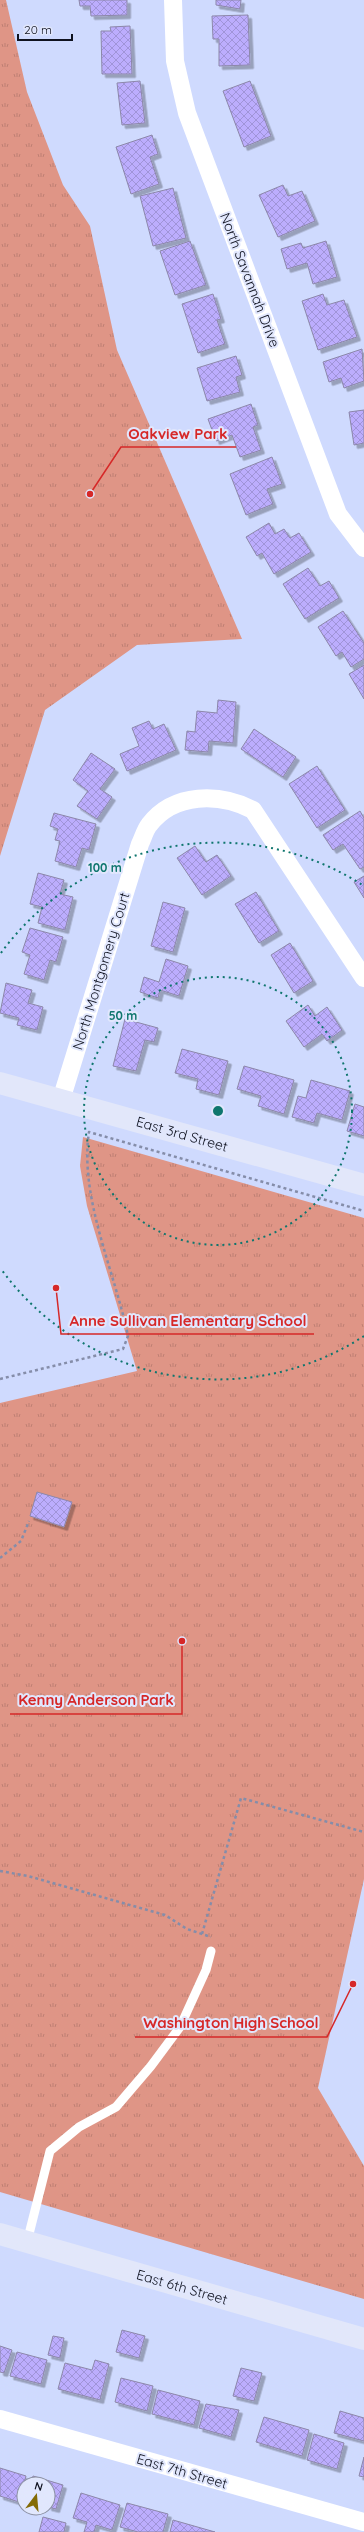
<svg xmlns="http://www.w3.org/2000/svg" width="364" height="2532" font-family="Quicksand,sans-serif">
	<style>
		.park { fill: url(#park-tufts) }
		.building { fill: url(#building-cross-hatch); stroke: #8c87a9; filter: url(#shadow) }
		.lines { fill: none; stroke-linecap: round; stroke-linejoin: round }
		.path { stroke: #858da9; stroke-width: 2.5; stroke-dasharray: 3 3; stroke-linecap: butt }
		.lane { stroke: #fff; stroke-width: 9 }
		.street { stroke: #fff; stroke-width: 18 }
		.secondary { stroke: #e2e7fa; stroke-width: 22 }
		.ring { fill: none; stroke: #0f766e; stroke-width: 2; stroke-dasharray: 2 4 }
		.labels { text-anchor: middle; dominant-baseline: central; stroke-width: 4; stroke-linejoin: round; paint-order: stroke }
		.street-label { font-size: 14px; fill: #0f121f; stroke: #e1e7fd }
		.centre { fill: #0f766e; stroke: #e1e7fd; stroke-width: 2 }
		.ring-label { font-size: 12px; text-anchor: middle; font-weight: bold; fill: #0f766e; stroke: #e1e7fd; stroke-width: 4; stroke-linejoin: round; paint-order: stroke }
		.leader { fill: none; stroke: #d62828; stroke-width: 1.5 }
		.callout-dot { fill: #d62828; stroke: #e1e7fd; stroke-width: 1.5 }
		.callout-label { font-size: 15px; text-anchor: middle; font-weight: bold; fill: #d62828; stroke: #e1e7fd; stroke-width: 4; stroke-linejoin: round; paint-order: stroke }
	</style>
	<defs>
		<pattern id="park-tufts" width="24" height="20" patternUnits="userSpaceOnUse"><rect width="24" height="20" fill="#df9586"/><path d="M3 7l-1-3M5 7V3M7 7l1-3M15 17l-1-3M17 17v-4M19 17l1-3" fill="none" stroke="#be7f73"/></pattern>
		<pattern id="building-cross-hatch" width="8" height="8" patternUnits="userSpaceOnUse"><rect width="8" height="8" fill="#bcadfd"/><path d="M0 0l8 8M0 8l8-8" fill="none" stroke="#a094d8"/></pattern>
		<filter id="shadow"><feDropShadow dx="3.5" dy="3.5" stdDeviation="0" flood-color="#0004"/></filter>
	</defs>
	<rect width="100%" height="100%" fill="#cfdafe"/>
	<g class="park">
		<path d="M0,0H6L27,92L63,185L90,226L117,350L242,639L137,645L45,710L0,856Z"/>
		<path d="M83,1137L364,1218V1879L318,2088L364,2166V2299L0,2192V1403L137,1371L87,1206L80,1166Z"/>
	</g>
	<g class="building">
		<path d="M79,0H127V15L91,16L90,6H80Z"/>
		<path d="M216,0H241L240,9L216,5Z"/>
		<path d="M248,15L250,65L219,66V39H213L212,16Z"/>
		<path d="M130,26L132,74H102L101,31H111L110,27Z"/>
		<path d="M140,81L145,123L122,125L117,83Z"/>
		<path d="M250,81L271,136L244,147L223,91Z"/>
		<path d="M152,135L158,154L150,157L159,184L131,194L116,147Z"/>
		<path d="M283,185L288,196L302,191L315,221L278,237L259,195Z"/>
		<path d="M173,188L186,238L153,246L140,196Z"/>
		<path d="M190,241L206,285L175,295L160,251Z"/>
		<path d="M326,241L337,277L313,284L307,263L287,269L281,249L301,243L303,248Z"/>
		<path d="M213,294L221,319L217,320L225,344L198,353L182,304Z"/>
		<path d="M323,294L327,305L344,300L357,337L318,350L302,301Z"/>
		<path d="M362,349L364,381L344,388L341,378L329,382L323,362Z"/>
		<path d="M236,356L242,375L236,377L240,392L207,401L197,368Z"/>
		<path d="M251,404L258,425L253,427L261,450L240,457L232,435L216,441L208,419Z"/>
		<path d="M364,410V443L354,445L349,412Z"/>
		<path d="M272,457L282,484L267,489L273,504L246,515L230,474Z"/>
		<path d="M269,523L275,534L284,529L290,538L299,533L311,552L274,574L262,553L257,556L246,537Z"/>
		<path d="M308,568L320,586L329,581L339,598L305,619L283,584Z"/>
		<path d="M343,611L364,643V659L351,667L342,652L336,656L318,627Z"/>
		<path d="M364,665V699L349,674Z"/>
		<path d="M218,700L236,702L233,743L209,741L208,752L185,750L187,731L195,732L197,711L217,713Z"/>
		<path d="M149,721L153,729L164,724L176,750L127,771L120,754L139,746L132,728Z"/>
		<path d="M254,729L296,757L283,777L241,749Z"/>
		<path d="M91,753L115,769L100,789L112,797L97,819L77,806L88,791L73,780Z"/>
		<path d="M317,766L345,810L317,828L289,784Z"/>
		<path d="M360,811L364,818V867L360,869L343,844L333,850L323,835Z"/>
		<path d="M54,813L96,824L89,850L82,848L76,867L55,861L60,841L55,840L58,829L50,826Z"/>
		<path d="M195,846L206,862L217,855L231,876L202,895L177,858Z"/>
		<path d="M38,873L64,880L60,894L73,897L65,930L38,923L42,907L30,904Z"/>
		<path d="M364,876V898L354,882Z"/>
		<path d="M256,892L279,931L259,943L235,904Z"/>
		<path d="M163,902L185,908L173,952L151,946Z"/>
		<path d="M30,928L63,937L56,962L50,960L44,980L24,974L30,955L22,952Z"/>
		<path d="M290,943L313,981L294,993L271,955Z"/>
		<path d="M166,959L188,966L179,996L160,990L158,998L140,992L144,977L159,982Z"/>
		<path d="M6,983L32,990L28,1003L43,1007L37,1030L17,1025L19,1018L0,1013Z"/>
		<path d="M308,1005L315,1016L327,1007L342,1030L327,1041L322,1034L304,1047L286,1021Z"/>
		<path d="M125,1019L158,1028L154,1042L145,1040L136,1071L113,1066Z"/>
		<path d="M182,1049L228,1061L219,1095L196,1089L198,1079L175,1073Z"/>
		<path d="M244,1066L294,1080L284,1114L258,1106L261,1096L237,1089Z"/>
		<path d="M311,1080L350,1091L342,1120L317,1113L314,1123L292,1117L298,1096L306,1098Z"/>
		<path d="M355,1104L364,1107V1136L347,1131Z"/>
		<path d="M37,1492L72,1502L64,1527L30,1516Z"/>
		<path d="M122,2330L145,2336L139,2358L116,2352Z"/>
		<path d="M53,2336L64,2338L60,2358L48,2355Z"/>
		<path d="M0,2346L12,2350L4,2373L0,2372Z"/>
		<path d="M17,2352L47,2360L41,2384L10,2376Z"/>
		<path d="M95,2360L109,2364L100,2400L58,2389L65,2363L92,2370Z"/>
		<path d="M241,2368L262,2373L254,2401L233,2396Z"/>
		<path d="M121,2378L153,2386L147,2411L115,2402Z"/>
		<path d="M158,2390L200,2401L194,2425L152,2414Z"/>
		<path d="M206,2404L239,2410L231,2437L199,2428Z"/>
		<path d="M340,2411L364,2418V2441L334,2433Z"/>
		<path d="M264,2417L309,2430L302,2456L256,2442Z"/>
		<path d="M314,2434L344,2443L337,2469L307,2460Z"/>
		<path d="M364,2457V2477L359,2476Z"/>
		<path d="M0,2468L26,2476L19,2502L0,2496Z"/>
		<path d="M33,2476L63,2485L56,2509L48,2507V2484H31Z"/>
		<path d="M81,2493L120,2505L112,2530L96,2525L94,2532H84L87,2522L73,2518Z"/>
		<path d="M127,2503L168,2514L163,2532H138L120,2527Z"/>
		<path d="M43,2517L66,2523L64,2532H39Z"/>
		<path d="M173,2520L215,2532H170Z"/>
	</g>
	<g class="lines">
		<g class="path">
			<path d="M0,1379L123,1349L128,1336C115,1272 79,1197 89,1132L364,1211"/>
			<path d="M0,1558L21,1541L29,1521"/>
			<path d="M0,1871L28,1876L165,1915L187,1929L211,1937"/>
			<path d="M202,1934L241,1798L364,1832"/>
		</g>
		<path class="lane" d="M27,2242L50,2151L79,2127L116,2107L151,2066L180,2027L206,1970L211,1951"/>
		<g class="street">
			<path d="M173,0L175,61L187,113L338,514L364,548"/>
			<path d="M61,1100L140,844C143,838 145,830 149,825C174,792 220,793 253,810L364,978"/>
			<path d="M0,2419L364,2522"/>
		</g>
		<g class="secondary">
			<path d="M0,1083L364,1185"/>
			<path d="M0,2234L364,2339"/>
		</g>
	</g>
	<g class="ring">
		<circle cx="218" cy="1111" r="134"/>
		<path d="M364 1336A268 268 0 0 1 1 1269M1 953A268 268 0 0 1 364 886"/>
	</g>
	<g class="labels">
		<g class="street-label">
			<text transform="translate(250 280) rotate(69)">North Savannah Drive</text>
			<text transform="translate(101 971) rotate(-73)">North Montgomery Court</text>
			<text transform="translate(182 1134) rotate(16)">East 3rd Street</text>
			<text transform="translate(182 2287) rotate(16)">East 6th Street</text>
			<text transform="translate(182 2471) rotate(16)">East 7th Street</text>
		</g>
	</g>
	<circle cx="218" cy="1111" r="6" class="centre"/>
	<g class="ring-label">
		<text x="105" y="872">100 m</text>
		<text x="123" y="1020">50 m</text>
	</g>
	<path class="leader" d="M90 494L121 447H236M56 1288L61 1334H314M182 1641L182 1714H10M353 1984L327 2037H135"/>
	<g class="callout-dot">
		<circle cx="90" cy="494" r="4"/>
		<circle cx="56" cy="1288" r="4"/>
		<circle cx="182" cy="1641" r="4"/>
		<circle cx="353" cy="1984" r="4"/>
	</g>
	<g class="callout-label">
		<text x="178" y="439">Oakview Park</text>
		<text x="188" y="1326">Anne Sullivan Elementary School</text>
		<text x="96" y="1705">Kenny Anderson Park</text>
		<text x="231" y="2028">Washington High School</text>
	</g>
	<g transform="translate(36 2496) rotate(16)"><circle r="19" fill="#e1e7fd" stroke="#8d92a4"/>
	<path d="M0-3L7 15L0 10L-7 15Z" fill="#846b05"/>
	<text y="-6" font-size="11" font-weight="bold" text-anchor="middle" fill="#0f121f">N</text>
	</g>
	<path d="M18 34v6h54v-6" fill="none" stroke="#0f121f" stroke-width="2"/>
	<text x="24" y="34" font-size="12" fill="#0f121f" stroke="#e1e7fd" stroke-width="3" paint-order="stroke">20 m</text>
</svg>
